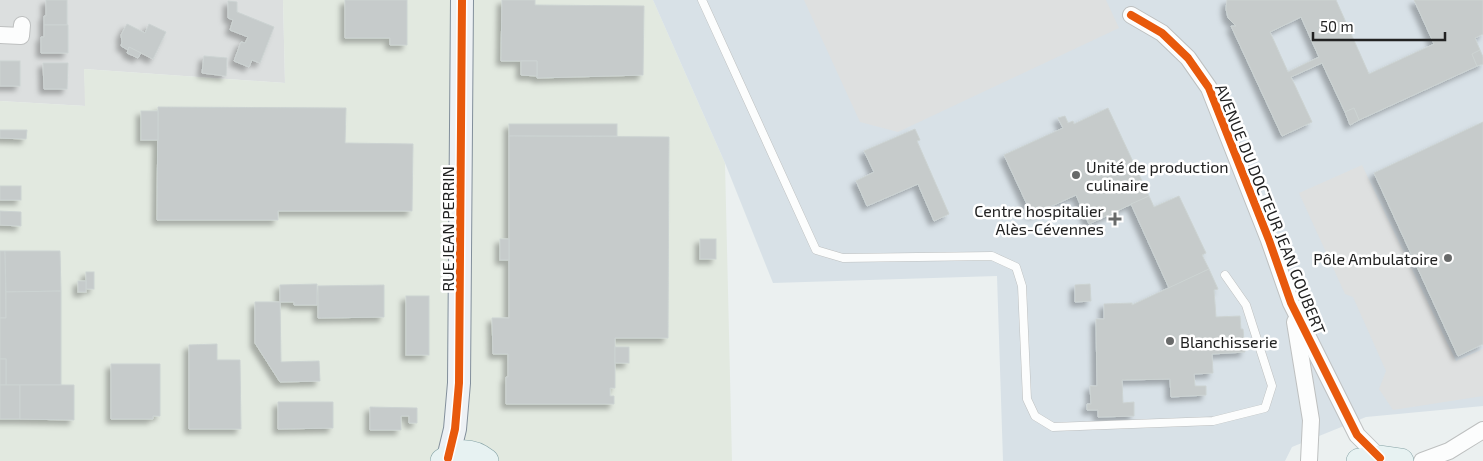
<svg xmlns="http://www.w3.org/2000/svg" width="1483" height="461" font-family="'Exo 2',sans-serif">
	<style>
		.residential { fill: #dcdfdf }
		.industrial { fill: #e2e9e0 }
		.education { fill: #d8e1e7 }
		.parking { fill: #dee0e0 }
		.building { fill: #c6cbcb; stroke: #ccd3d2; fill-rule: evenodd; filter: url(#shadow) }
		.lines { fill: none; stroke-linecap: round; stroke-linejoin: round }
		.lane-casing { stroke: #bec0c0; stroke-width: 9 }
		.street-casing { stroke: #bec0c0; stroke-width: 18 }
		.secondary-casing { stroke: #828f9b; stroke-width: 24 }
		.primary-casing { stroke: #87a4a7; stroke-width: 26 }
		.lane { stroke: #fcfdfd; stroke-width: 8 }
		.street { stroke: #fcfdfd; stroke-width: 16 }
		.secondary { stroke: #edf1f4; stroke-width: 22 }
		.primary { stroke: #e7f2f2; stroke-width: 25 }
		.cycleway-casing { stroke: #fff; stroke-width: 11 }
		.cycleway { stroke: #e8590c; stroke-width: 8 }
		.poi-dot { fill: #686a6a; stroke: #fff; stroke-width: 2 }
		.labels { text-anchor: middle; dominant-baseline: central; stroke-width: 5; stroke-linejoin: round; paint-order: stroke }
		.poi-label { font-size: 16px; fill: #222; stroke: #fff; text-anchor: start }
		.street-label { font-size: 16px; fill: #222; stroke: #fff }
	</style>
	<defs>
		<filter id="shadow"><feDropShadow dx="-4.5" dy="4.5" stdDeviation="2.5" flood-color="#0004"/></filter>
	</defs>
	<rect width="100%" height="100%" fill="#ebf0f0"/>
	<path class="residential" d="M0,0H283L285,83L84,69L86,106L0,101Z"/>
	<path class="industrial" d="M283,0H653L725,163L732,461H0V101L85,106L84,69L285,83Z"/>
	<path class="education" d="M653,0H1483V406L1366,417L1292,447L1285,461H1003L997,276L773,283L725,163Z"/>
	<g class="parking">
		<path d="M804,0H1106L1119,28L898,132L860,122Z"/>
		<path d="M1362,165L1456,361L1483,349V396L1393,410L1379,389L1386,371L1353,297L1345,294L1299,193Z"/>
	</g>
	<g class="building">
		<path d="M46,0H67V25H44V16H46Z"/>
		<path d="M345,0H407V45H390V38H345Z"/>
		<path d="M502,0H535V5L644,6L643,75L537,78V61H501Z"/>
		<path d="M1227,0H1336L1369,74L1434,44L1414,0H1483V34L1475,38L1480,50L1472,54L1477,66L1359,120L1354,108L1345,112L1322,63L1291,77L1312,122L1282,136L1231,26H1236L1228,18L1226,9ZM1301,17L1319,57L1288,72L1270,32Z"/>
		<path d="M228,1L237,2V12L274,27L260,63L252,60L249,67L234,61L241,42L245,43L248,37L230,30L233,20L228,18Z"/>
		<path d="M127,24L145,33L149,24L166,32L153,59L129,47L128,50L121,46L122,42L121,35Z"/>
		<path d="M44,25H68V53H41V37H44Z"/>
		<path d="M129,47L141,53L138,58L127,53Z"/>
		<path d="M1480,50L1483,57V64L1477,66L1472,54Z"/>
		<path d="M204,56L227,58L226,76L202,73Z"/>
		<rect x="0" y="61" width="20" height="25"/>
		<path d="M521,61H537V76L521,75Z"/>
		<path d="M43,63H68L67,89H44Z"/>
		<path d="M158,107L346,108L345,143L413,144L412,211H278V220H157Z"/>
		<path d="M1108,108L1149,196L1089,224L1076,195L1032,215L1004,155L1063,128L1058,118L1065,116L1068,123L1073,121L1074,124Z"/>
		<path d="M1354,108L1359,120L1350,125L1345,112Z"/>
		<rect x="141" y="111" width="17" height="29"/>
		<path d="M1483,122V344L1458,356L1374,173Z"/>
		<rect x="509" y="124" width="108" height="12"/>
		<path d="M915,129L920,140L917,141L949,214L934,221L918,184L867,206L856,181L874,172L864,151Z"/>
		<path d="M0,130H27L26,139L0,138Z"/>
		<path d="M509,136L669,137L668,338H615V388H610V396H614V404H506V377H508V354H493L492,318H509Z"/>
		<rect x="0" y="186" width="21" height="14"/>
		<path d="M1149,196L1154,207L1179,196L1206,253L1202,255L1209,269L1169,288L1131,204Z"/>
		<path d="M0,211L21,212V226L0,225Z"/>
		<rect x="500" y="239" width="9" height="21"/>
		<rect x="700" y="239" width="16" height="20"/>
		<path d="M0,251H5L6,318H0Z"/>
		<path d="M5,251H60L61,291L6,292Z"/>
		<path d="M1209,269L1218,289L1214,290L1216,317L1240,316L1241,329H1243L1245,352L1212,354L1213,373L1194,374L1195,386H1206V395L1171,397L1170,379L1122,380L1123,403L1134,402V416L1098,417V410H1087V404H1091L1090,386H1097L1096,319H1104V304L1132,303V305Z"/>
		<rect x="86" y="272" width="8" height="17"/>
		<rect x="78" y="281" width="8" height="11"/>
		<path d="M317,284V305H294V302H280V285Z"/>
		<path d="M1090,284L1091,301L1075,302V285Z"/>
		<path d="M384,285V317L318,318V286Z"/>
		<path d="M61,291V385H6V359H0V318H6V292Z"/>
		<rect x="406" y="296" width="23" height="59"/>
		<path d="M255,302H280L281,362L319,361L320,381L280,382L255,343Z"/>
		<path d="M217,344V360H240L241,429H189V345Z"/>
		<rect x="615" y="347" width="14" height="16"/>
		<rect x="0" y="359" width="6" height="26"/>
		<path d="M111,364H160V416H153V419H111Z"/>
		<rect x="0" y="385" width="20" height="34"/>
		<path d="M20,385H74V420L20,419Z"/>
		<path d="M278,402H333V428L278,429Z"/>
		<path d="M370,407L417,408V423H409V416H401V430H370Z"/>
	</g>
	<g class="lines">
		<defs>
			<path id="lane" d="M702,0L816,250L843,258L992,256L1016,267L1022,286L1027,399L1035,416L1053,427L1213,421L1265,408L1272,386L1246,305L1225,275"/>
			<g id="street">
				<path d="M1131,15L1162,33L1188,58L1209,88L1269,240L1291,303L1357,435L1380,458"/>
				<path d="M0,35L21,36L22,25"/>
				<path d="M1295,322L1311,420L1309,461"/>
				<path d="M1422,461L1449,451L1483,430"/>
			</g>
			<path id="secondary" d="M448,458L455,429L459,383L462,0"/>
			<g id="primary">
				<path d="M443,461C457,450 472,450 486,461"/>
				<path d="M1359,461L1380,458L1401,461"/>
			</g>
		</defs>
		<use href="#lane" class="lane-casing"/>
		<use href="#street" class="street-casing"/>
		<use href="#secondary" class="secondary-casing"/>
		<use href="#primary" class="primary-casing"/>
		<use href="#lane" class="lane"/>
		<use href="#street" class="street"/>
		<use href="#secondary" class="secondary"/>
		<use href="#primary" class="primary"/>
		<defs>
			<g id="cycleway">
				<path d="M1131,15L1162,33L1188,58L1209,88L1269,240L1291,303L1357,435L1380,458"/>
				<path d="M448,458L455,429L459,383L462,0"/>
			</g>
		</defs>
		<use href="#cycleway" class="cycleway-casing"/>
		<use href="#cycleway" class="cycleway"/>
	</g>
	<g class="poi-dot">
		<circle cx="1076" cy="175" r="5"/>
		<path d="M1112.5 211.5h5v5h5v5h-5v5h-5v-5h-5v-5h5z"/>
		<circle cx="1448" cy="258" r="5"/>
		<circle cx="1170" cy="341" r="5"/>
	</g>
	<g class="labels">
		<g class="poi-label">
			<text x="1086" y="166">Unité de production<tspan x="1086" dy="18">culinaire</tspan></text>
			<text x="1104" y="210" text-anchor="end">Centre hospitalier<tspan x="1104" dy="18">Alès-Cévennes</tspan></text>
			<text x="1438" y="258" text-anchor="end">Pôle Ambulatoire</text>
			<text x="1180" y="341">Blanchisserie</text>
		</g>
		<g class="street-label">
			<text transform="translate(1271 209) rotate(68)">AVENUE DU DOCTEUR JEAN GOUBERT</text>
			<text transform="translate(447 229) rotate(-90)">RUE JEAN PERRIN</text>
		</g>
	</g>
	<path d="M1313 32v8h132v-8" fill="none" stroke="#222222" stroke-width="2.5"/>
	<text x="1320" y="32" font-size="15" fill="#222222" stroke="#ffffff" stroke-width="4" paint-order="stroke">50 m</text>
</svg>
